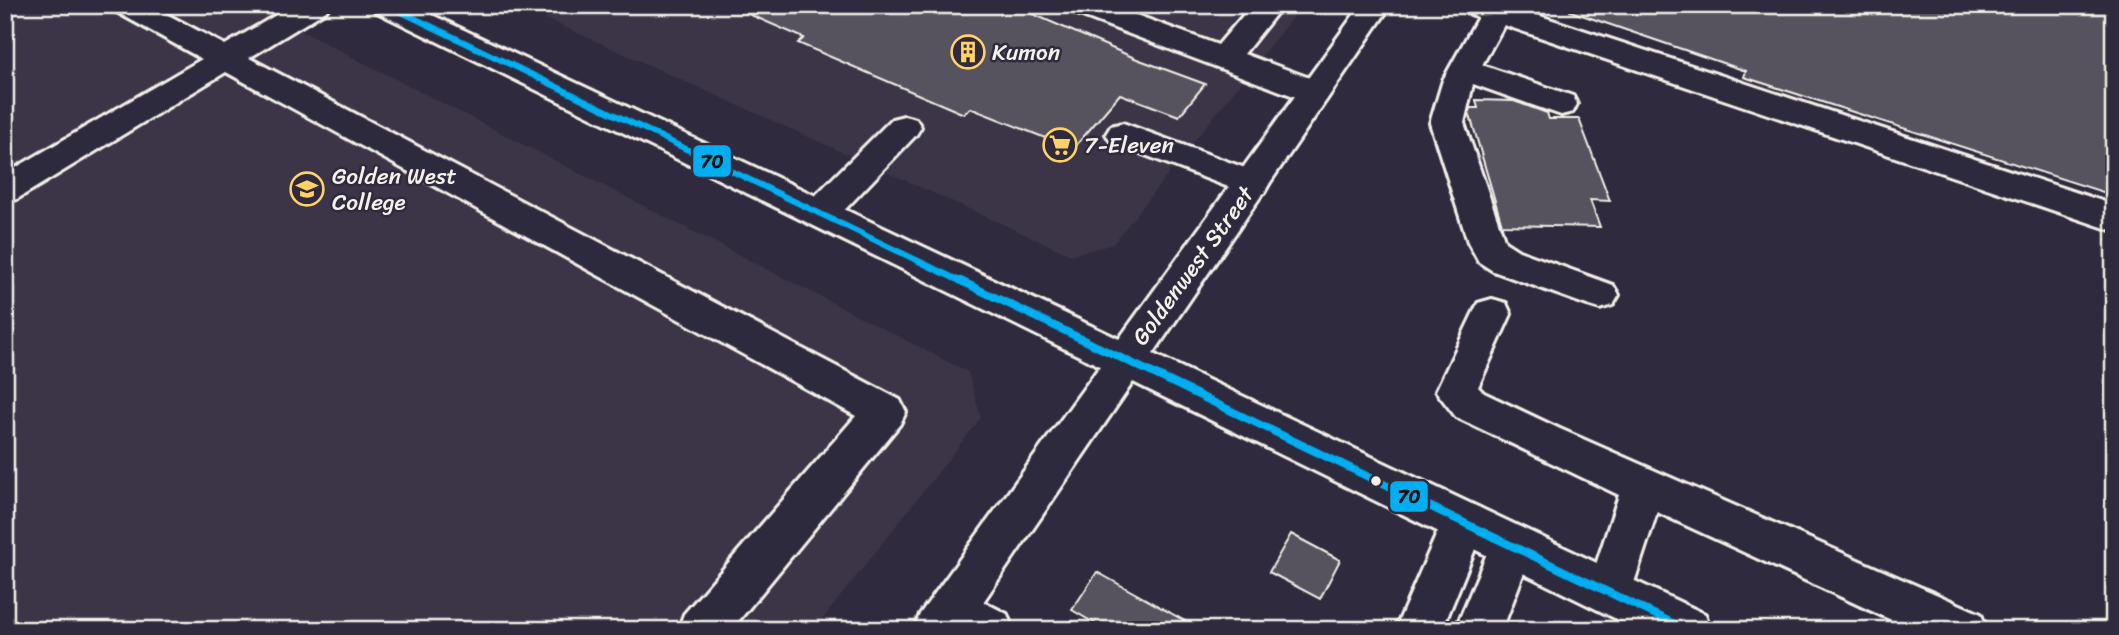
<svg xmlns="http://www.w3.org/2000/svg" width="2119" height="635" font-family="Sriracha,sans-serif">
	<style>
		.built { fill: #3b3647 }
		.building { fill: #56525f; stroke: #f4f1e8; stroke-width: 2 }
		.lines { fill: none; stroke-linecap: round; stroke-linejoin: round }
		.minor-casing { stroke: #f4f1e8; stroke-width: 6 }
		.major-casing { stroke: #f4f1e8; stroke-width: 6 }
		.minor { fill: #2f2a3d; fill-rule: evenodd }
		.major { fill: #2f2a3d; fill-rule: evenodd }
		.bus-1-far1-casing { stroke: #2f2a3d; stroke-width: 10 }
		.bus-1-casing { stroke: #2f2a3d; stroke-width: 13 }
		.bus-1-far1 { stroke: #00aff2; stroke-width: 6 }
		.bus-1 { stroke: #00aff2; stroke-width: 8 }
		.bus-dot { fill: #f4f1e8; stroke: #2f2a3d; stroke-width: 2.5 }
		.labels { text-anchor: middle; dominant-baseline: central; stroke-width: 5; stroke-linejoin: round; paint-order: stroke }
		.poi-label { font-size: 23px; fill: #f4f1e8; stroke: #2f2a3d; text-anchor: start }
		.street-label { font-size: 23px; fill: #f4f1e8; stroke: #2f2a3d }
		.line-badge { stroke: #2f2a3d; stroke-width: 2.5 }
		.pale-badge-label { font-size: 19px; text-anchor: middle; font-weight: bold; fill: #111 }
	</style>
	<rect width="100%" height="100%" fill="#2f2a3d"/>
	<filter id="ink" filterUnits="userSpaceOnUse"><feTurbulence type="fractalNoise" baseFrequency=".0143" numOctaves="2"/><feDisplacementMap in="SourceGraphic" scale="14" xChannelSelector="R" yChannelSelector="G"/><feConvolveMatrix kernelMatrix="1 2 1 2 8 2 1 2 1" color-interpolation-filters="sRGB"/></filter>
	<g filter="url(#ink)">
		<g class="built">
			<path d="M5,5H251L968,372L981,418L814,630H5Z"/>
			<path d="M515,5H1302L1113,244L1071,255Z"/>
		</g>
		<g class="building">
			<path d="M728,5H1012L1137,59L1205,84L1179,116L1120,94L1073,149L970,108L964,114L798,43L804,38Z"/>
			<path d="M1571,5H2114V186L2109,184V194L1744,77L1746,71L1570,11Z"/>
			<path d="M1476,100L1514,101L1547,113L1549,119H1579L1610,201L1590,200L1600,227L1502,225L1469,112L1470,108H1478Z"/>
			<path d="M1291,534L1340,560L1320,599L1269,572Z"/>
			<path d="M1097,572L1201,630H1106L1072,610Z"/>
		</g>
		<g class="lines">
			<defs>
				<g id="minor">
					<path d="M111,5H149L225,45L293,5H330L326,11L249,58L900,400L906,412L900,424L731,630H678L684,614L856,416L226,72L17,199L5,202V174L202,59L115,11Z"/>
					<path d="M1065,5H1109L1218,45L1252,5H1283L1244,54L1326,84L1331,92L1326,100L1315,103L1304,100L1069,11Z"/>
					<path d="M1459,5H1507L2114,205V231L1504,25L1482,65L1573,96L1577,104L1573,112L1561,115L1473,84L1464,123L1505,242L1519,251L1613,285L1619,295L1613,305L1600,309L1587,305L1493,271L1479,262L1468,242L1430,123L1443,80L1478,17L1463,11Z"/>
					<path d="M904,116L916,119L921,127L916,135L833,222L820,226L807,222L802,213L807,204L892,119Z"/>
					<path d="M1123,123L1264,175L1269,184L1264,193L1252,196L1111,142L1106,134L1111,126Z"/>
					<path d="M1492,299L1506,303L1511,314L1478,387L1484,393L1560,429L1981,614L1987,630H1913L1657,512L1626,607L1610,613L1594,607L1587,592L1619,495L1456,417L1436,391L1478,303Z"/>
					<path d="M1464,502L1480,508L1486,522L1442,630H1395L1448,508Z"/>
					<path d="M1512,526L1528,532L1534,546L1502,630H1455L1496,532Z"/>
					<path d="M952,586L1007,614L1013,630H946L936,623L929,608L936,593Z"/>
				</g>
				<path id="major" d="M371,5H411L1119,339L1361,5H1391L1153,354L1705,614L1711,630H1639L1133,382L964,630H914L920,614L1100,366L375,11Z"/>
			</defs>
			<use href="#minor" class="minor-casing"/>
			<use href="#major" class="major-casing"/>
			<use href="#minor" class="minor"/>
			<use href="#major" class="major"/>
			<defs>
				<path id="bus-1-far1" d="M387,5L964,283"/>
				<path id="bus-1" d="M961,281L1687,630"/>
			</defs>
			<use href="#bus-1-far1" class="bus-1-far1-casing"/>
			<use href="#bus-1" class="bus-1-casing"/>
			<use href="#bus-1-far1" class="bus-1-far1"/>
			<use href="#bus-1" class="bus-1"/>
		</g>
	</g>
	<defs>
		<symbol id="building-ring" viewBox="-11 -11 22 22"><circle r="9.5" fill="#2f2a3d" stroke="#ffd166" stroke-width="1.5"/><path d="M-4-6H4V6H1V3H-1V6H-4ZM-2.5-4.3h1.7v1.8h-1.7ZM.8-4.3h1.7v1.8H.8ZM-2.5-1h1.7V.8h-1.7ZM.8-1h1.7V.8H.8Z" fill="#ffd166"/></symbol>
		<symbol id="supermarket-ring" viewBox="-11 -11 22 22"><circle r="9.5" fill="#2f2a3d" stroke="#ffd166" stroke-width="1.5"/><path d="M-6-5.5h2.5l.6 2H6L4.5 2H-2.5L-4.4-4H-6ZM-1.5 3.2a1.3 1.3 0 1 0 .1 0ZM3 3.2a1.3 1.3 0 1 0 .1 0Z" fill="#ffd166"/></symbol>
		<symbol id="university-ring" viewBox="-11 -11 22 22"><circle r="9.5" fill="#2f2a3d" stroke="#ffd166" stroke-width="1.5"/><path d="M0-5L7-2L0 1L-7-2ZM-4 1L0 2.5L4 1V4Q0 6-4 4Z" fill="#ffd166"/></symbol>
	</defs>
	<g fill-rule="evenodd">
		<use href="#building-ring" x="949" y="33" width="38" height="38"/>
		<use href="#supermarket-ring" x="1041" y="126" width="38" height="38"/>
		<use href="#university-ring" x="288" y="170" width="38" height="38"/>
	</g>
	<circle class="bus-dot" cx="1376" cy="481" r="6"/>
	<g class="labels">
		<g class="poi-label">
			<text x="992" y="52">Kumon</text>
			<text x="1084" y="145">7-Eleven</text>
			<text x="332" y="176">Golden West<tspan x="332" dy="26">College</tspan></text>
		</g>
		<g class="street-label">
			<text transform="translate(1193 266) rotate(-54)">Goldenwest Street</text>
		</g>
	</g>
	<g class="line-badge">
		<rect x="692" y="144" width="40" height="34" rx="7" fill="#00aff2"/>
		<rect x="1389" y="480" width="40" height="33" rx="7" fill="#00aff2"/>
	</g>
	<g class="pale-badge-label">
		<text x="712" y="168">70</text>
		<text x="1409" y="503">70</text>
	</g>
	<rect width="2119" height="635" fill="none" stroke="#2f2a3d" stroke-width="28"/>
	<rect x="14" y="14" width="2091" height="607" fill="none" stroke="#f4f1e8" stroke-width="2.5" filter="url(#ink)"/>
</svg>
